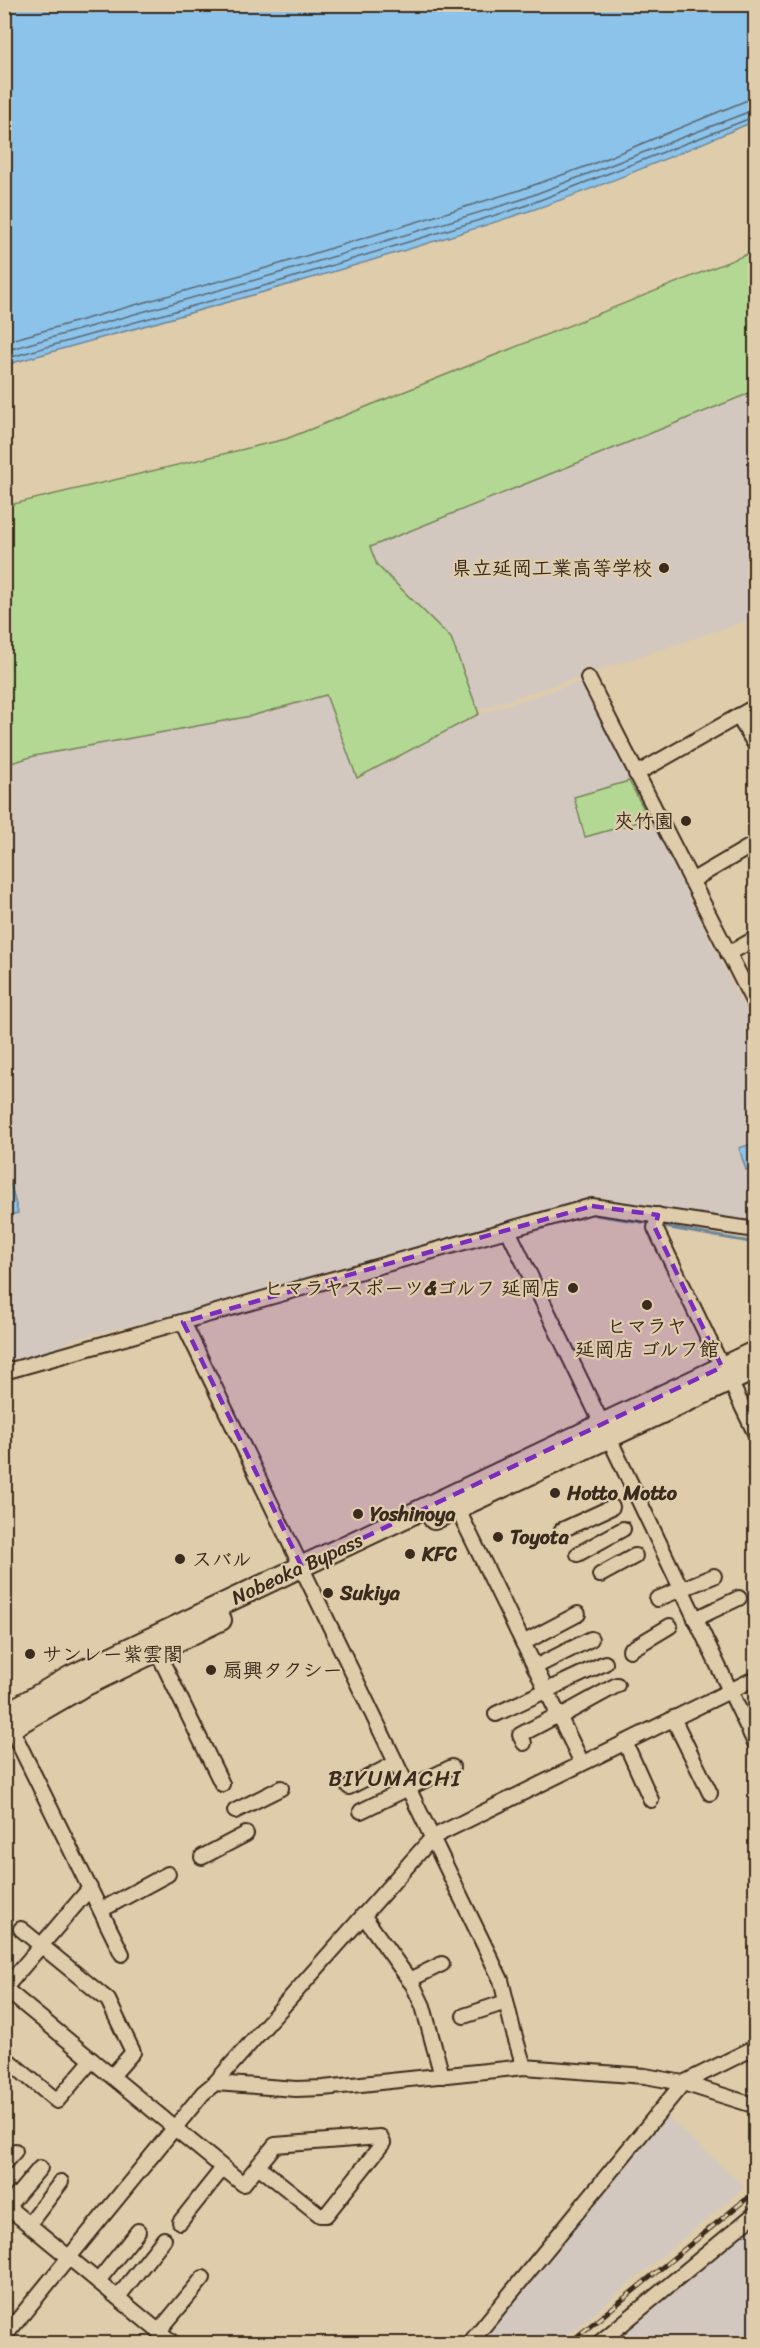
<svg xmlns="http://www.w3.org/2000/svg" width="760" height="2348" font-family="Sriracha,'Klee One',sans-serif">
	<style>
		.built { fill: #d2c8bf }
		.green { fill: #b3d894; stroke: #778159; stroke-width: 1.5 }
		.water { fill: #8cc3ea; stroke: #6c8698; stroke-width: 1.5 }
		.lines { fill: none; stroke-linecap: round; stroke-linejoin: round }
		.shore { stroke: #5b6770; stroke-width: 1.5 }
		.stream { stroke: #6c8698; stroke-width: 3 }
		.minor-casing { stroke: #3b2a1e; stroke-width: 18 }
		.highway-casing { stroke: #3b2a1e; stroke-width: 24 }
		.minor { stroke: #dfccaa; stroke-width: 14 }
		.highway { stroke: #dfccaa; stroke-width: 20 }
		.rail-casing { stroke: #3b2a1e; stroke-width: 5 }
		.rail { stroke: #dfccaa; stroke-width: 3; stroke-dasharray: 9; stroke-linecap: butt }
		.marked { fill: #7b2cbf; fill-opacity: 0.2; stroke: #7b2cbf; stroke-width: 4.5; stroke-dasharray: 12 8; stroke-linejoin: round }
		.poi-dot { fill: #3b2a1e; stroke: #dfccaa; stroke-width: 2 }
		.labels { text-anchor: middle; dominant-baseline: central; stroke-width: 4.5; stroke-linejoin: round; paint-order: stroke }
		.poi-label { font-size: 20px; font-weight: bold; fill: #3b2a1e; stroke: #dfccaa; text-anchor: start }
		.street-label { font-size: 20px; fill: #3b2a1e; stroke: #dfccaa }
		.quarter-label { font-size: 22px; letter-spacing: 1.5px; fill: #3b2a1e; stroke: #dfccaa }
	</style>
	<rect width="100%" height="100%" fill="#dfccaa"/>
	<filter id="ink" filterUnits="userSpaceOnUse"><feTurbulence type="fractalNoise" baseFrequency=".0167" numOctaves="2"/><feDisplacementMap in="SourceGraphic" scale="12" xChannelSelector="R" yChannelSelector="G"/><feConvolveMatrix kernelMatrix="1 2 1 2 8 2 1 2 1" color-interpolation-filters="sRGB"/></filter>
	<g filter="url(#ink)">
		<g class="built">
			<path d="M755,391V618L476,711L451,638L377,565L370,547Z"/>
			<path d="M582,681L755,1030V1226L606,1200L595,1201L261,1294L71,1340L60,1347L5,1364V765L34,756L251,716L327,695L358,778L479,714Z"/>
			<path d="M666,2116L745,2187L558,2343H479Z"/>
			<path d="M755,2222V2343H609Z"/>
		</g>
		<g class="green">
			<path d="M755,251V391L370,547L377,565L451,638L479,714L357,778L326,695L251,716L34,756L5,765V506L286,439Z"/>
			<path d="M629,781L649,819L585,837L574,797Z"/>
		</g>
		<g class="water">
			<path d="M5,4L755,5V121C679,153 602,187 523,213C352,269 178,316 5,365Z"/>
			<path d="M755,1143V1167L746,1170L739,1148Z"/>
			<path d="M7,1170L18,1213L5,1216L4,1171Z"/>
		</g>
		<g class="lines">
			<g class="shore">
				<path d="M4,342L273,266L517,191L590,165L745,101L756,100"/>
				<path d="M4,351L276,274L520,200L756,109"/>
				<path d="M4,359L278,282L522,207L756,116"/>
			</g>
			<g class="stream">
				<path d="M595,1215L647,1223"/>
				<path d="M664,1227L756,1243"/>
				<path d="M529,1231L577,1218"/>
			</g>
			<defs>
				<g id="minor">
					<path d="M588,678L756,1007"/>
					<path d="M738,716L756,746"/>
					<path d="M636,774L756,706"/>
					<path d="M691,881L756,843"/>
					<path d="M728,954L756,938"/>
					<path d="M658,1215L655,1228L722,1367"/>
					<path d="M508,1230L602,1424"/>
					<path d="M183,1322L501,1980L513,2030L524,2067"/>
					<path d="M4,1372L592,1206L756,1230"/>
					<path d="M730,1381L756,1435"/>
					<path d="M609,1438L756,1745"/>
					<path d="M457,1508L582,1763"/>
					<path d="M562,1530L612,1507"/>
					<path d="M578,1554L623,1529"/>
					<path d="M600,1575L635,1556"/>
					<path d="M657,1599L714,1576"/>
					<path d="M695,1619L739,1598"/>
					<path d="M523,1643L578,1614"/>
					<path d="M630,1650L670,1626"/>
					<path d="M157,1651L222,1784"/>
					<path d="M535,1667L591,1639"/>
					<path d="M496,1714L605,1663"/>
					<path d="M559,1717L617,1685"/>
					<path d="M673,1718L710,1793"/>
					<path d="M11,1728L122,1954"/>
					<path d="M625,1742L651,1800"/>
					<path d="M524,1743L520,1735L558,1715"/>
					<path d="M349,1787L396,1763"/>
					<path d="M235,1811L281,1788"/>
					<path d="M361,1811L452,1767"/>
					<path d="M202,1857L246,1834"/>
					<path d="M101,1910L168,1874"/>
					<path d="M363,1915L413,1985L423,2006L442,2076"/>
					<path d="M21,1929L108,2000L133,2052L112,2076"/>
					<path d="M409,1980L442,1964"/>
					<path d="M4,1988L243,2184L275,2145L380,2137L383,2143L326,2215H320L258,2166"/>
					<path d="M5,1988L90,1888"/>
					<path d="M464,2016L506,2002"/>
					<path d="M4,2057L57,2101L92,2060"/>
					<path d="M215,2083L296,2089L323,2088L524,2067L645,2076L683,2083L756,2106"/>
					<path d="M4,2163L15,2151"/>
					<path d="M4,2204L174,2344"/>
					<path d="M8,2206L40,2168"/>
					<path d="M180,2222L223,2168"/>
					<path d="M29,2224L61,2182"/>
					<path d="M98,2281L138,2231"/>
					<path d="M118,2297L164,2239"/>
					<path d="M159,2331L203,2278"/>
					<path d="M4,2337L203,2093L215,2083L433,1837L756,1678"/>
					<path d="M469,2344L683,2083L756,2047"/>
					<path d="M598,2344L756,2213"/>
				</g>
				<g id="highway">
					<path d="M434,1519L756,1369"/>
					<path d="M4,1715L71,1676L756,1351"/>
					<path d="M4,1732L80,1688L221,1620"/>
				</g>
			</defs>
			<use href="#minor" class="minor-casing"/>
			<use href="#highway" class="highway-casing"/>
			<use href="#minor" class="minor"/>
			<use href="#highway" class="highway"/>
			<defs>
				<path id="rail" d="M568,2344L756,2191"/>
			</defs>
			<use href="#rail" class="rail-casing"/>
			<use href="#rail" class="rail"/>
		</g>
	</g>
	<path class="marked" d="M592,1206L658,1215L655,1228L722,1367L302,1567L183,1322Z"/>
	<g class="poi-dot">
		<circle cx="664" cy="568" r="6"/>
		<circle cx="686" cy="821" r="6"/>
		<circle cx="573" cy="1288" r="6"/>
		<circle cx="647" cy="1305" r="6"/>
		<circle cx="555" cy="1493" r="6"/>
		<circle cx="358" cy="1514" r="6"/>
		<circle cx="498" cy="1537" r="6"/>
		<circle cx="410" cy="1554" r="6"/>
		<circle cx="180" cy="1559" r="6"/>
		<circle cx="328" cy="1593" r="6"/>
		<circle cx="30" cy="1654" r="6"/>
		<circle cx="211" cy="1670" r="6"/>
	</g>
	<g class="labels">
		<g class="poi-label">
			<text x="652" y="568" text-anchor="end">県立延岡工業高等学校</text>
			<text x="674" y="821" text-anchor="end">夾竹園</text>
			<text x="561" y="1288" text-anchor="end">ヒマラヤスポーツ&amp;ゴルフ 延岡店</text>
			<text x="647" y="1326" text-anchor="middle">ヒマラヤ<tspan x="647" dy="23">延岡店 ゴルフ館</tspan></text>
			<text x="567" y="1493">Hotto Motto</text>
			<text x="370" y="1514">Yoshinoya</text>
			<text x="510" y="1537">Toyota</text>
			<text x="422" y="1554">KFC</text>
			<text x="192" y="1559">スバル</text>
			<text x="340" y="1593">Sukiya</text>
			<text x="42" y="1654">サンレー紫雲閣</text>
			<text x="223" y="1670">扇興タクシー</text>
		</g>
		<g class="street-label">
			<text transform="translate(297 1569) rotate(-25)">Nobeoka Bypass</text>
		</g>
		<g class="quarter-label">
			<text x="395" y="1778">BIYUMACHI</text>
		</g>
	</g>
	<rect width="760" height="2348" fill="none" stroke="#dfccaa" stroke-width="24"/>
	<rect x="12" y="12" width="736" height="2324" fill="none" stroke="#3b2a1e" stroke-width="2" filter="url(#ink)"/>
</svg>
